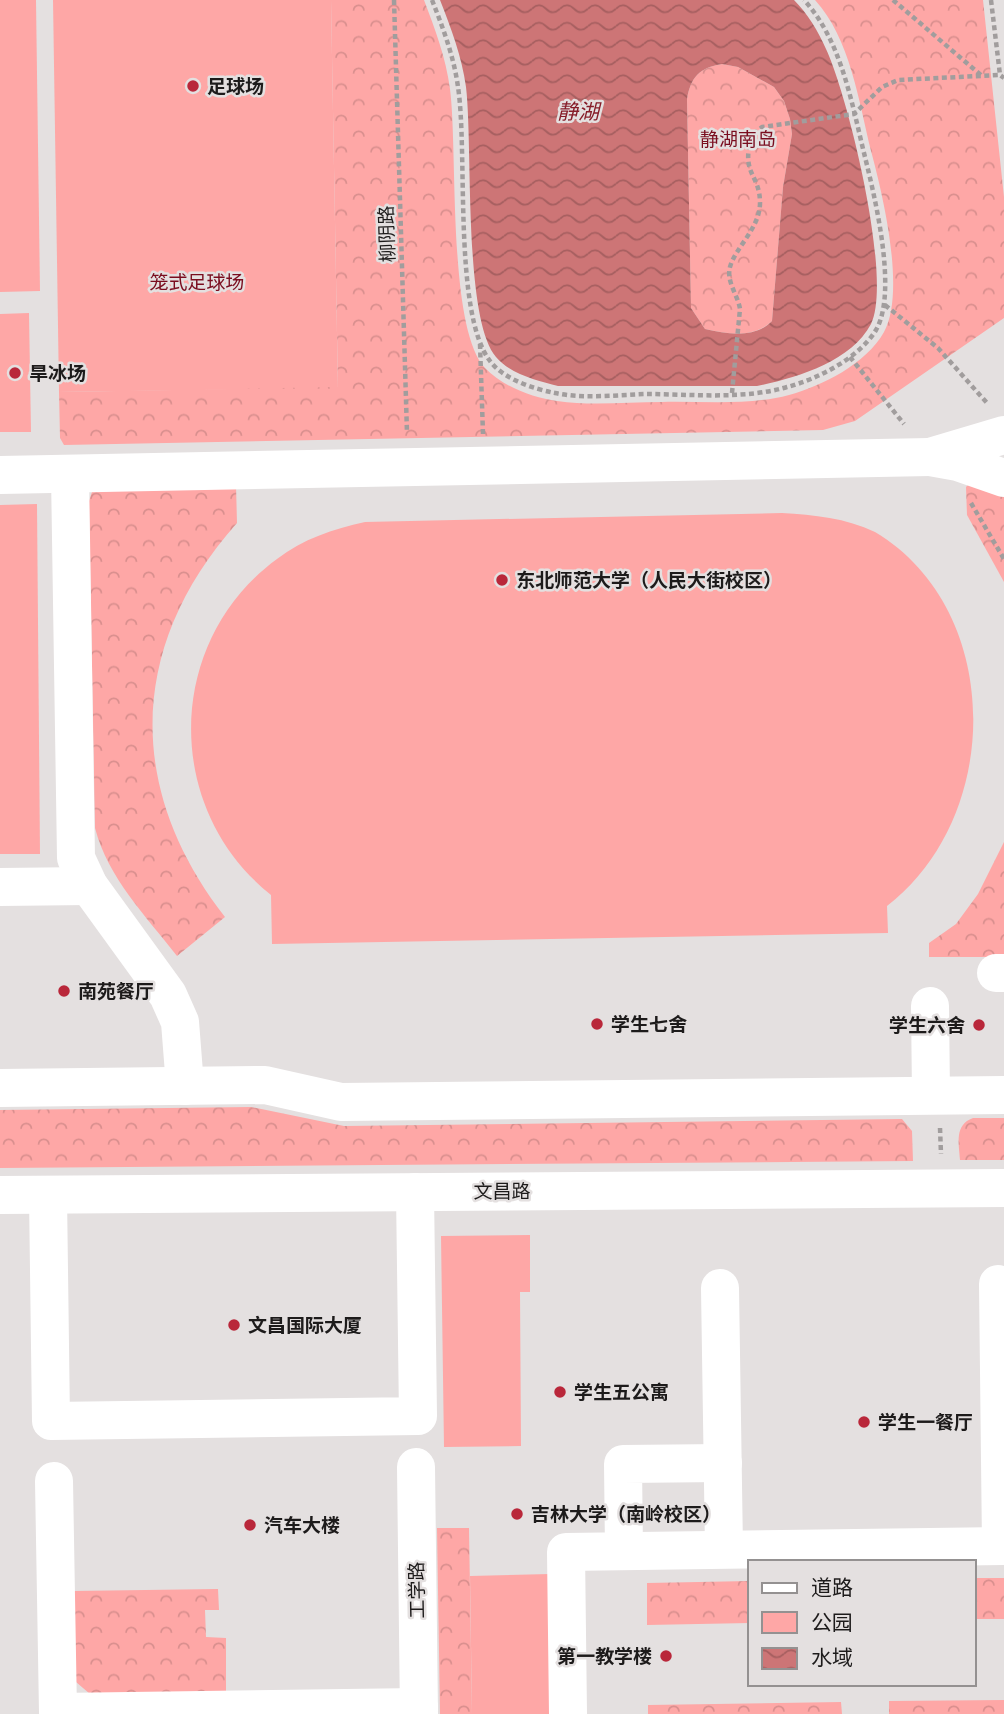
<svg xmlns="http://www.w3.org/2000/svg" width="1004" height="1714" font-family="Rubik,'Noto Sans SC',sans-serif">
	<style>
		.green { fill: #fea7a6 }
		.forest { fill: url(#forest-crowns) }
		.water { fill: url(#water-waves); fill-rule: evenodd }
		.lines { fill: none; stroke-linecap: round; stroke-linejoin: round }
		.path { stroke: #a19d9d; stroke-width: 4.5; stroke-dasharray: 5 3.5; stroke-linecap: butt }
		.minor { stroke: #fff; stroke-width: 38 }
		.poi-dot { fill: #b9273a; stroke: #e4e0e0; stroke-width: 2.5 }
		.labels { text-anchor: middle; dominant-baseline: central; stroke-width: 5; stroke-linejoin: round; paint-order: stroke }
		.poi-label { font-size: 19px; font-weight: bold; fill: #1d1b1b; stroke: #e4e0e0; text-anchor: start }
		.park-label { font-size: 19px; fill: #7a0d1f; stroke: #e4e0e0 }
		.street-label { font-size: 19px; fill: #1d1b1b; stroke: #e4e0e0 }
		.water-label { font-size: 21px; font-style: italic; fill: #861d29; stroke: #e4e0e0 }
	</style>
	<defs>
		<pattern id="forest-crowns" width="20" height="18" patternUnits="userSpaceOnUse" patternTransform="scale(1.75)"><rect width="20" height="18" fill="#fea7a6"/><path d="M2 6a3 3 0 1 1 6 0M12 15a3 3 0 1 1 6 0" fill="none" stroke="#d98f8e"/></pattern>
		<pattern id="water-waves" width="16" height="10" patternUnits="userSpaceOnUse" patternTransform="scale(1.75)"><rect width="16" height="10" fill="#cd7576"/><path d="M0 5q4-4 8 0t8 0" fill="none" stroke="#a65f60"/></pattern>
	</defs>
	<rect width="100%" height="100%" fill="#e4e0e0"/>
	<g class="green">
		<path d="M0,0H36L40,291L0,292Z"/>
		<path d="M53,0H331L338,388L59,392Z"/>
		<path d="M29,313L31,432H0V314Z"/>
		<path d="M37,504L40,854H0V505Z"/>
		<path d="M782,513C814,515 846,518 875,532C1004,609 1004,816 887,906L888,933L272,944L271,895C162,808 165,641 277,559C303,539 333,529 365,522Z"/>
		<path d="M530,1235V1292H520L521,1446L444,1447L441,1236Z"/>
		<path d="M550,1574L552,1714H472L470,1576Z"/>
	</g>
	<g class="forest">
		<path d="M331,0H424C435,29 446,58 450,89C458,150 447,327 485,368C502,386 533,398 557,401C591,406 627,402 662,402C703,401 748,406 789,395C822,386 866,364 884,332C906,292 883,195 871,151C859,102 850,38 815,0H983L1004,197V318L855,421L823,430L64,445L60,438L59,392L338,387Z"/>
		<path d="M722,64L738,67L774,87L784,101L790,119L792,134L783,187L772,321C753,339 729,334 705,329L691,308L687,99C691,77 699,68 722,64Z"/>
		<path d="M971,482L1004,496V582L967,515L966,487Z"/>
		<path d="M236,485L237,523C128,645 125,789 225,917L177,956C146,916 108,878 95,828L89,501L92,492Z"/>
		<path d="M1004,842V957H929V943L956,924L978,894Z"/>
		<path d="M251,1107L344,1126L902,1119L912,1131L913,1161L0,1168V1110Z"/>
		<path d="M973,1118H1004V1160H960C959,1143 954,1125 973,1118Z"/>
		<path d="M437,1528H469L472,1714H440Z"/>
		<rect x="974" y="1578" width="30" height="41"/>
		<path d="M750,1581V1623L647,1625V1583Z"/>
		<path d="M218,1589L219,1610H205L206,1637L226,1638V1693L90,1694L76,1682L72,1591Z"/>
		<path d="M1004,1700V1714H889V1701Z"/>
		<path d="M841,1702L842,1714H648V1705Z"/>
	</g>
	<path class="water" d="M440,0H794C808,14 818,31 826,49C848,96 893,279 871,324C851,362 796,378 757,386H558C538,381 510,374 496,357C463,318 473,146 466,87C462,57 451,28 440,0ZM722,64L738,67L774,87L784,101L790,119L792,134L783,187L772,321C754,339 728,334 705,329L691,308L687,99C691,77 699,68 722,64Z"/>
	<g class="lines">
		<g class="path">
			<path d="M394,0L407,433"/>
			<path d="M432,0C443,28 454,57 458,87C468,152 453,313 490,361C503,379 534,389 555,393C584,399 616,395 646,394C691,394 743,400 787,387C818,379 859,358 876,330C898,292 875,198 865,157C852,105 842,41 804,0"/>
			<path d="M893,0L982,76"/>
			<path d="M991,0L1000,75L1004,78"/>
			<path d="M885,305L938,348L987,403"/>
			<path d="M480,344L483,434"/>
			<path d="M850,357L904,424"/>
			<path d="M732,393L740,309C738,295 726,282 730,267C735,248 760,228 760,203C760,173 740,175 752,135L762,127L854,114L882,87L898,80L1000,75"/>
			<path d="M971,503L1004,559"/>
			<path d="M940,1128L941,1154"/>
		</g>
		<g class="minor">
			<path d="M1004,435L930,457L958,462L1004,478"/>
			<path d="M70,474L76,858L89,886L168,995L180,1022L185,1086"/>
			<path d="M0,475L930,457"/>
			<path d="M0,887L89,886"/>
			<path d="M996,973H1004"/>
			<path d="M930,1006L931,1095"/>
			<path d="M0,1088L265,1085L341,1102L1004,1095"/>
			<path d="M0,1195L1004,1188"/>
			<path d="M48,1195L51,1421L418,1416L415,1192"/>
			<path d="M998,1284L1001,1546"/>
			<path d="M720,1288L724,1549"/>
			<path d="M416,1467L419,1714"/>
			<path d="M54,1481L58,1712L419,1707"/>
			<path d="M624,1551L623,1464L723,1463"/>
			<path d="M568,1714L566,1552L1004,1546"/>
		</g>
	</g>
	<g class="poi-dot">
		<circle cx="193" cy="86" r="7"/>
		<circle cx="15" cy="373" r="7"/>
		<circle cx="502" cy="580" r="7"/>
		<circle cx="64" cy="991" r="7"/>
		<circle cx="597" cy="1024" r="7"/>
		<circle cx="979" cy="1025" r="7"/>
		<circle cx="234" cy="1325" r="7"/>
		<circle cx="560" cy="1392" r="7"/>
		<circle cx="864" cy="1422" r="7"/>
		<circle cx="517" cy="1514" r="7"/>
		<circle cx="250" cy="1525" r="7"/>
		<circle cx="666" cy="1656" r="7"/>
	</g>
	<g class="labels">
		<g class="poi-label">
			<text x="207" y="86">足球场</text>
			<text x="29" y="373">旱冰场</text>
			<text x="516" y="580">东北师范大学（人民大街校区）</text>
			<text x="78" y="991">南苑餐厅</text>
			<text x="611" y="1024">学生七舍</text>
			<text x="965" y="1025" text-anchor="end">学生六舍</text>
			<text x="248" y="1325">文昌国际大厦</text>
			<text x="574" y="1392">学生五公寓</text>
			<text x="878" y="1422">学生一餐厅</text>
			<text x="531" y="1514">吉林大学（南岭校区）</text>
			<text x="264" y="1525">汽车大楼</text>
			<text x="652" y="1656" text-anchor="end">第一教学楼</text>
		</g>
		<g class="park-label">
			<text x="738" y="139">静湖南岛</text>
			<text x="197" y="282">笼式足球场</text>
		</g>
		<g class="street-label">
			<text transform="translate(387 234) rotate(-92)">柳阴路</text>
			<text x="502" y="1191">文昌路</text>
			<text transform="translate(417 1590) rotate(-91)">工学路</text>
		</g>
		<g class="water-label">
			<text x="578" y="111">静湖</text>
		</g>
	</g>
	<rect x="748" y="1560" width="228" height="126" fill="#e4e0e0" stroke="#949191" stroke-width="2"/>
	<rect x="762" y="1583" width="35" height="10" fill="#ffffff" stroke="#949191" stroke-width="2"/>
	<text x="811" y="1595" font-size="21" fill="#1d1b1b">道路</text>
	<rect x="762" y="1612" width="35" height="21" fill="#fea7a6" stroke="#949191" stroke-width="2"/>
	<text x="811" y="1630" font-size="21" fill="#1d1b1b">公园</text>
	<rect x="762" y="1648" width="35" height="21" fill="url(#water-waves)" stroke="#949191" stroke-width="2"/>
	<text x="811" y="1665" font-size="21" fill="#1d1b1b">水域</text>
</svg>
